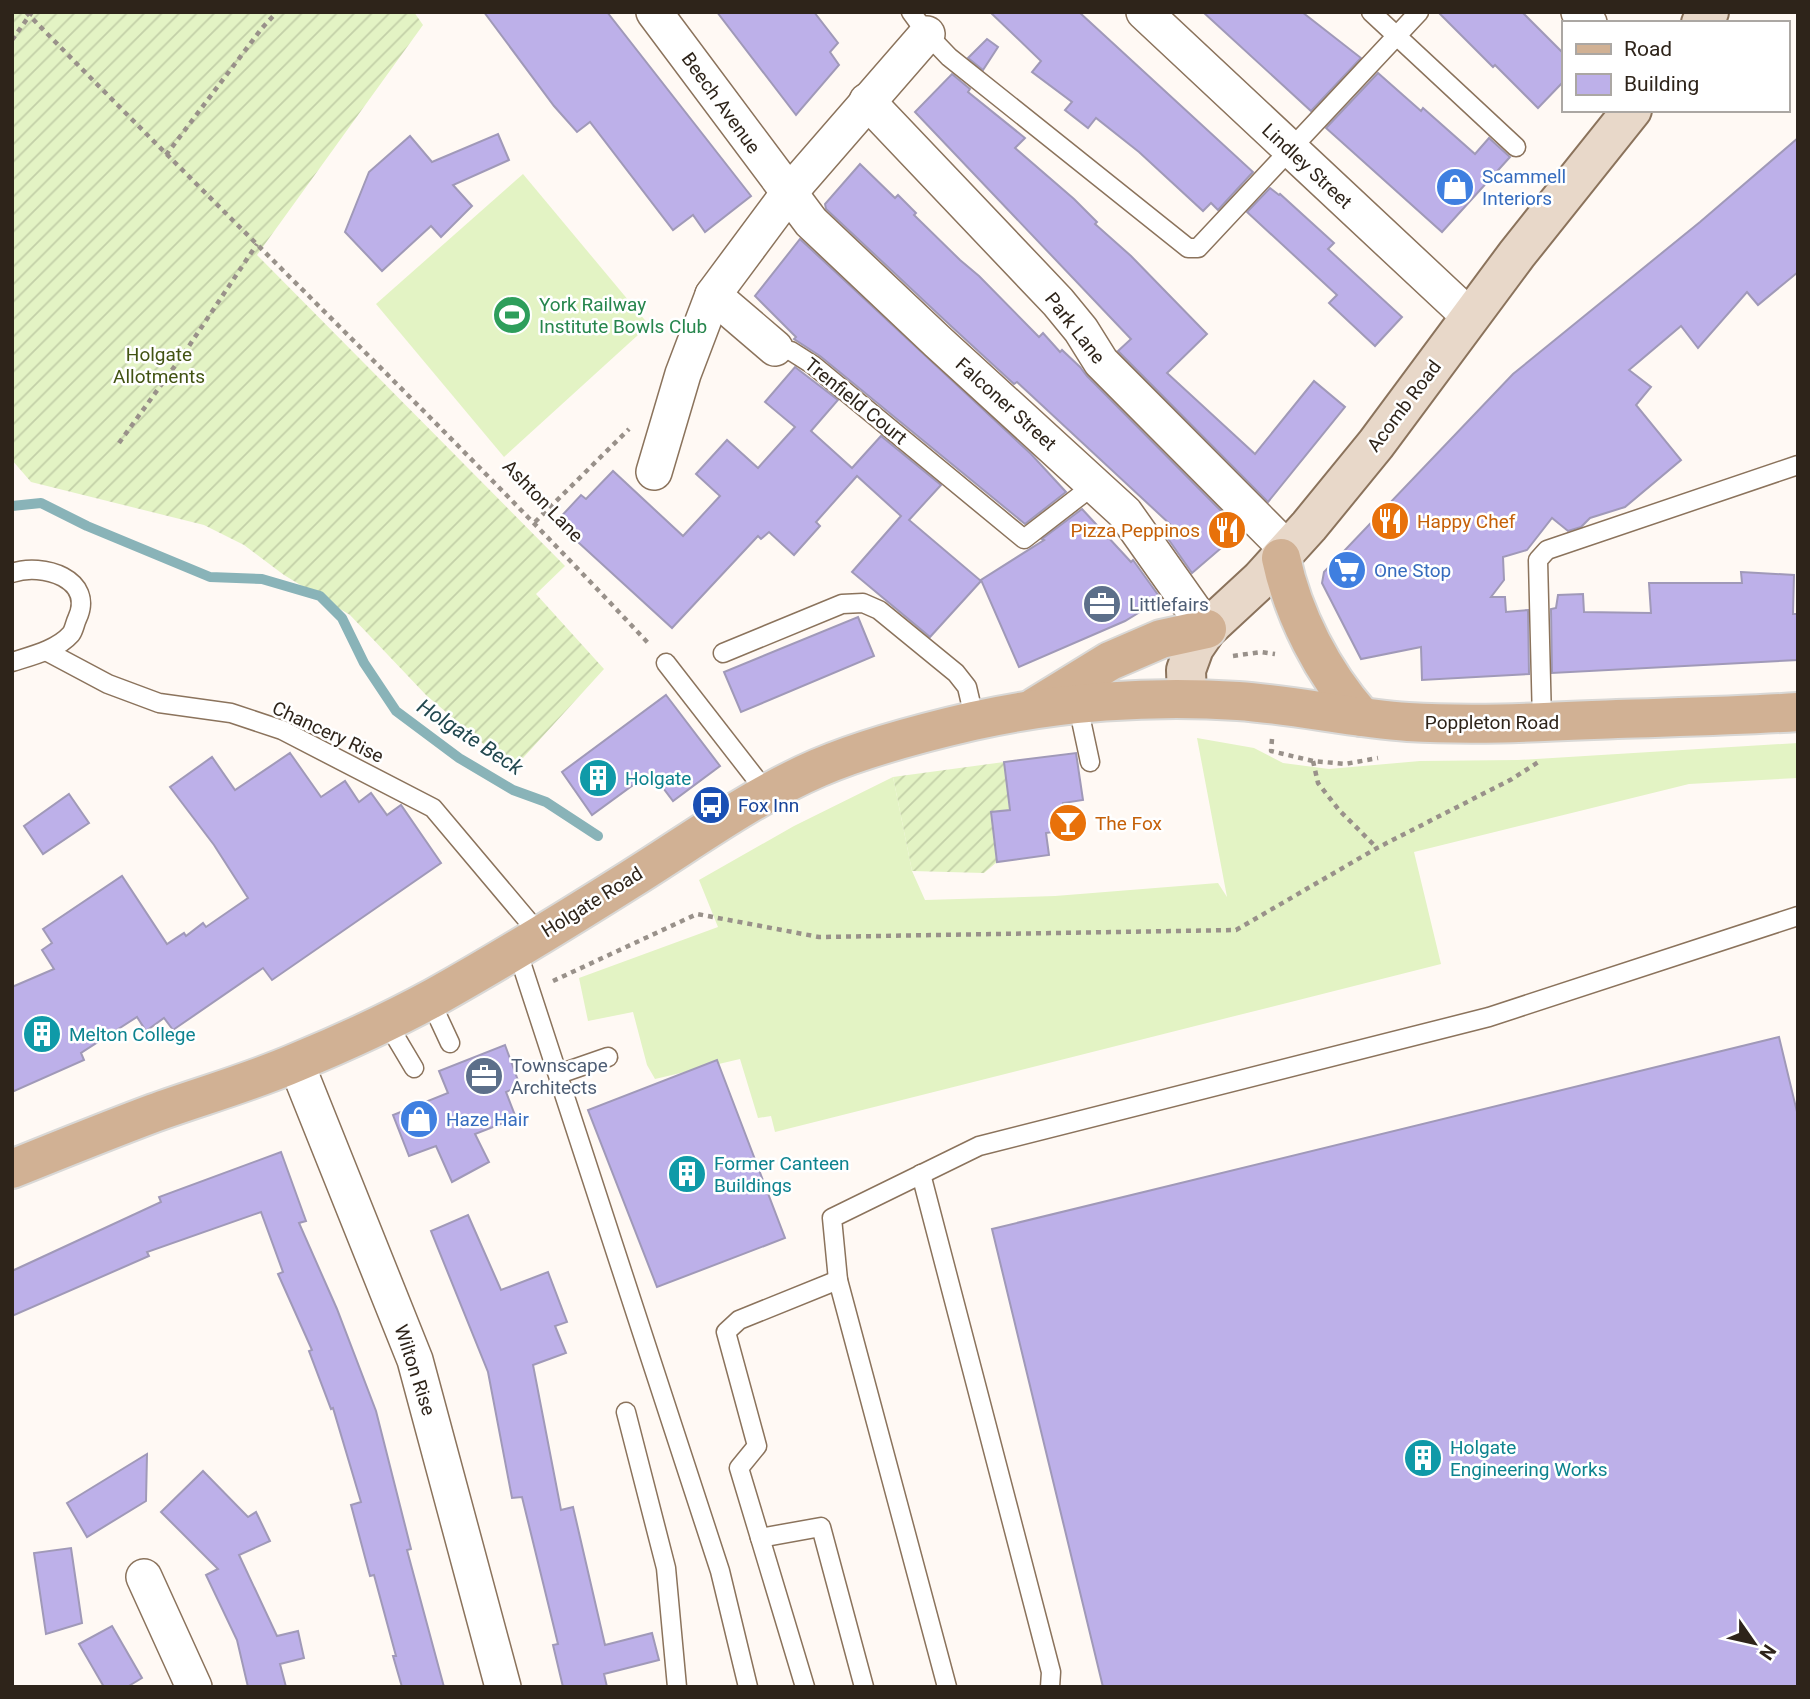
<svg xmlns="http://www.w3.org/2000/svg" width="1810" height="1699" font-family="Roboto,sans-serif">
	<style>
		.grass { fill: #e3f3c4 }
		.garden { fill: url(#garden-furrows) }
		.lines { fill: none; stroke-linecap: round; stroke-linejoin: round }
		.stream { stroke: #89b3b8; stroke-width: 10 }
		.building { fill: #bdb0e9; stroke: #a099b8; stroke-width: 2 }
		.lane-casing { stroke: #8b735c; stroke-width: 21 }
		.street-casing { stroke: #8b735c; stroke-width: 38 }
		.secondary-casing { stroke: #8b735c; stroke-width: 42 }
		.primary-casing { stroke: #d9d8d6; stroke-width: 42 }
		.path { stroke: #99918a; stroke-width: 4.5; stroke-dasharray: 5 5; stroke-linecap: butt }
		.lane { stroke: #fff; stroke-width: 18 }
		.street { stroke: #fff; stroke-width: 35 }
		.secondary { stroke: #e8d8c9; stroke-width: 38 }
		.primary { stroke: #d1b194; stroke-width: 38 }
		.labels { text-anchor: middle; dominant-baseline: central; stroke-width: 5; stroke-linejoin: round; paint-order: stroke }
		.street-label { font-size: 19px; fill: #2e241a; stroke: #fff }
		.shop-label { font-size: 19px; fill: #366cbe; stroke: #fff; text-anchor: start }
		.leisure-label { font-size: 19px; fill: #27864d; stroke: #fff; text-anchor: start }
		.park-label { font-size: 19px; fill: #425313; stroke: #fff }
		.food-label { font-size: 19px; fill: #c56008; stroke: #fff; text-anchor: start }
		.service-label { font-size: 19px; fill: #4e5e75; stroke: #fff; text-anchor: start }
		.culture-label { font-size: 19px; fill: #0d838f; stroke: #fff; text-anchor: start }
		.transit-label { font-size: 19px; fill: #164399; stroke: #fff; text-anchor: start }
		.water-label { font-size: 21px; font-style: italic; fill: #22484f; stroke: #fff }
	</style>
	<defs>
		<pattern id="garden-furrows" width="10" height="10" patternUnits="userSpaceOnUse" patternTransform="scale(1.75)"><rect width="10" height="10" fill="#e3f3c4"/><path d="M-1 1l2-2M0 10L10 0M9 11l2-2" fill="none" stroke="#c3d0a8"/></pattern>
	</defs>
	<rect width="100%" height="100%" fill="#fff9f4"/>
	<g class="grass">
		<path d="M523,174L649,325L504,457L376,304Z"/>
		<path d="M1197,738L1254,748L1283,763L1329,769L1420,761L1518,760L1798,743V778L1689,784L1414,852L1441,964L775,1132L771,1116L758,1118L740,1059L655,1079L647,1065L633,1012L588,1021L579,978L718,927L699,880L794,826L893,777L912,871L925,900L1055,896L1218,883L1227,897Z"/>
	</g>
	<g class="garden">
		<path d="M12,12H414L423,25L257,255L565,566L536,594L604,669L513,769L426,695L350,615L284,575L244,545L204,525L31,482L12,460Z"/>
		<path d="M1004,762L1010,810L991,813L997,862L984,873L912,871L893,777Z"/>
	</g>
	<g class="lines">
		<path class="stream" d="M12,506L41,503L87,526L210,577L262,579L320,596L342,618L364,663L396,711L459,758L513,790L546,802L598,836"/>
	</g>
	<g class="building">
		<path d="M484,12H607L751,196L705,232L693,215L673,230L590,122L577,132L554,106Z"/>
		<path d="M717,12H814L838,43L830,52L839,65L796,115Z"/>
		<path d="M990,12H1079L1253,172L1218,210L1211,203L1203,211L1139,152L1096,118L1088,128L1065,110L1072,102L1032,72L1041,61Z"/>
		<path d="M1203,12H1302L1361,58L1311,111Z"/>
		<path d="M1438,12H1522L1563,53V82L1538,108L1495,65L1493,67Z"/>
		<path d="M987,39L998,47L983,70L968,58Z"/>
		<path d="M1378,73L1421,111L1423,108L1475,154L1489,138L1510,157L1442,232L1326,128Z"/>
		<path d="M952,74L970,89L968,92L1025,138L1015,148L1074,199L1097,222L1095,224L1131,256L1207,334L1167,373L1255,454L1314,381L1345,407L1268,502L1118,351L1131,339L915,112Z"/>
		<path d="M498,134L509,160L453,185L472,206L441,237L431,226L382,271L345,232L369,172L410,136L432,162Z"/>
		<path d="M1798,138V272L1758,305L1747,292L1698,348L1681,326L1629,370L1651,387L1636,405L1681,460L1625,507L1590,518L1581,527L1568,531L1552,518L1527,550L1503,557L1504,580L1491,597H1505L1506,612L1528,610L1529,674L1422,680L1421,647L1361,659L1322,583L1324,572L1513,374L1700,222Z"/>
		<path d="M860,164L895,198L898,195L916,213L914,215L960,260L979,276L1039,337L1043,333L1060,352L1062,350L1080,367L1087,376L1241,531L1192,573L1164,533L1172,526L1017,382L1014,384L952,327L826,209L825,204Z"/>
		<path d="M1270,188L1279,195L1280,194L1334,243L1328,249L1402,317L1375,346L1329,303L1337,295L1247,212Z"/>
		<path d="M800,239L1031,454L1066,492L1025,524L820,356L794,339L796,337L755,296Z"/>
		<path d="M795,367L838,400L811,431L852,468L881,436L941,485L909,520L981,581L930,637L852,572L901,516L857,476L816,522L820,526L794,555L769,532L761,539L758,536L672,628L556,522L581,495L586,499L613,471L683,536L720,496L696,474L727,440L758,468L795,427L765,402Z"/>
		<path d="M1082,509L1131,562L1133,560L1161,599L1125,621L1019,667L981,580L1044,540L1042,539Z"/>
		<path d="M1741,572L1794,575L1793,614H1798V660L1552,673L1551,609L1556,608L1558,595L1583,594L1584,612L1651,613L1649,583H1742Z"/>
		<path d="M858,617L874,656L741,712L724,672Z"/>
		<path d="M666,695L720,766L673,801L651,772L592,815L562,772Z"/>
		<path d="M290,753L321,797L345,781L359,802L371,793L387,815L401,805L441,863L272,980L263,968L173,1030L164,1018L146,1031L137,1017L81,1053L84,1060L12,1092V987L54,969L42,950L52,943L43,929L122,876L167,944L184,933L186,936L203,923L206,927L248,898L214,845L170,787L212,757L235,790Z"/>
		<path d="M1076,753L1083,800L1063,803L1066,830L1046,833L1049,855L997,862L991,812L1010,810L1004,762Z"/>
		<path d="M69,794L89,823L43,854L24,826Z"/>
		<path d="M1779,1037L1798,1116V1687H1103L992,1229Z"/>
		<path d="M505,1045L520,1086L506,1092L516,1118L475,1134L489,1162L452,1182L436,1146L409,1156L393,1115L448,1093L439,1071Z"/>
		<path d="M717,1060L785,1238L657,1287L588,1110Z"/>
		<path d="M281,1152L306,1221L299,1223L337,1309L376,1411L411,1549L407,1550L444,1687H402L393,1656H396L374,1575L370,1576L351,1505L361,1502L333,1408L331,1409L309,1351L312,1350L278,1274L283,1272L261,1212L147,1252L149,1256L12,1316V1271L161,1202L159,1197Z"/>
		<path d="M468,1215L501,1290L548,1272L567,1322L555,1326L566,1353L533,1365L561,1510L573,1507L605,1645L652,1633L659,1660L604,1674L607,1687H563L553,1645L558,1644L522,1497L512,1498L488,1372L431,1231Z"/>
		<path d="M147,1454L146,1501L87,1537L67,1503Z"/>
		<path d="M203,1471L248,1517L256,1512L270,1541L239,1555L277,1636L298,1631L304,1658L280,1664L286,1687H248L237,1640L206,1575L218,1569L161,1512Z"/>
		<path d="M71,1548L82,1623L46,1634L34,1553Z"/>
		<path d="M112,1626L142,1678L127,1687H104L79,1644Z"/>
	</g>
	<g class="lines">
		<defs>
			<g id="lane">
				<path d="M911,12L927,34L949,57L1188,248H1198L1419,12"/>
				<path d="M1371,12L1516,147"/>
				<path d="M775,348L791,351L813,365L1024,539L1094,485"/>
				<path d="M12,573C42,562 96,579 77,619C75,623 74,630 71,634C57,650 31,656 12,662"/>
				<path d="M46,651L108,684L159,703L231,713L282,730L433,808L540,935"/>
				<path d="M723,653L842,604L863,603L879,610L956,673L967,687L975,721"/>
				<path d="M666,663L767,793"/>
				<path d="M1078,706L1090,762"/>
				<path d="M1542,722L1538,560L1547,550L1798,465"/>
				<path d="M517,950L720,1571L748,1687"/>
				<path d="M430,1000L450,1043"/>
				<path d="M386,1021L414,1068"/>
				<path d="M559,1074L608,1057"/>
				<path d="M921,1174L1051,1672L1050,1687"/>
				<path d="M626,1412L666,1568L677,1687"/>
				<path d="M760,1538L821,1527L864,1687"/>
				<path d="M805,1687L739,1468L757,1446L726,1332L739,1320L838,1280"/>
				<path d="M947,1687L838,1280L832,1218L979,1146L1489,1017L1798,916"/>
			</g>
			<g id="street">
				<path d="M654,12L811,222L938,342L1125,513L1207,629"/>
				<path d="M1144,12L1470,317"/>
				<path d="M1579,12L1589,23"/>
				<path d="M867,101L1058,302L1081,330L1101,362L1288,550"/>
				<path d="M713,295L775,348"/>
				<path d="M654,472L683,374L713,295L788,194L927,34"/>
				<path d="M296,1063L415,1360L503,1687"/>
				<path d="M144,1577L194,1687"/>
			</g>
			<g id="secondary">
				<path d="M1701,23L1709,12"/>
				<path d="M1187,699L1186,670L1194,648L1207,629L1260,580L1309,526L1376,444L1517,254L1632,110"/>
			</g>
			<g id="primary">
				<path d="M1281,558C1293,615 1323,673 1362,717"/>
				<path d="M1035,707L1110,661L1161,639L1207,629"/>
				<path d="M12,1169C59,1150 106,1131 154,1113C201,1096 251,1082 297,1062C343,1043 391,1021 435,997C501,960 566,920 631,879C692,841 751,797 818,768C867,747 921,733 973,721C1058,702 1151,695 1238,701C1295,705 1351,718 1408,722C1478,726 1547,722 1617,719C1678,717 1737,716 1798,712"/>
			</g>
		</defs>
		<use href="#lane" class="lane-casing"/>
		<use href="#street" class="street-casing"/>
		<use href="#secondary" class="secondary-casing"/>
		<use href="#primary" class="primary-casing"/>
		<g class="path">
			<path d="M26,12C233,224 447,428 649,644"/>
			<path d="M12,40L32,12"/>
			<path d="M166,155L262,28L277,12"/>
			<path d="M119,443L185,352L257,244"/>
			<path d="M535,522L629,429"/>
			<path d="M1233,656L1261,652L1275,654"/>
			<path d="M1272,739L1271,751L1313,761L1345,764L1378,758"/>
			<path d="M1313,761L1318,783L1339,810L1377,848"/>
			<path d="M553,981L697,914L819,937L1236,930L1377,848L1512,779L1540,761"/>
		</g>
		<use href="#lane" class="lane"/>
		<use href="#street" class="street"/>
		<use href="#secondary" class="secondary"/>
		<use href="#primary" class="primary"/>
	</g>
	<defs>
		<symbol id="shop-disc" viewBox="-11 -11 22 22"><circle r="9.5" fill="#3f7fe0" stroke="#fff"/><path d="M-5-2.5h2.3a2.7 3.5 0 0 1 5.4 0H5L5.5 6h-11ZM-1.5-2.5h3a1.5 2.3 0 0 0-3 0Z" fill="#fff"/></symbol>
		<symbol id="stadium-disc" viewBox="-11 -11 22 22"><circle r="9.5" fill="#2e9e5b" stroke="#fff"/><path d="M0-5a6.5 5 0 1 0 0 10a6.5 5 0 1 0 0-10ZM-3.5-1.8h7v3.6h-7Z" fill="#fff"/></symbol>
		<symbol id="restaurant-disc" viewBox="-11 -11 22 22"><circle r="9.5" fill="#e8710a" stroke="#fff"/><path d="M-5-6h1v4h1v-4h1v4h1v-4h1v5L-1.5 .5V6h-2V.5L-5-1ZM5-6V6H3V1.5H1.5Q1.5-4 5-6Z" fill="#fff"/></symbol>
		<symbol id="supermarket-disc" viewBox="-11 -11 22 22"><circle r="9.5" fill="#3f7fe0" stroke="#fff"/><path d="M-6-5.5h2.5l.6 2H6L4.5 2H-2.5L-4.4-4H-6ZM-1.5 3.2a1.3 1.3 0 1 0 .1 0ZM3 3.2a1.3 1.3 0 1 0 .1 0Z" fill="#fff"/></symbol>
		<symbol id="office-disc" viewBox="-11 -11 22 22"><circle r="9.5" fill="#5c6f8a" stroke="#fff"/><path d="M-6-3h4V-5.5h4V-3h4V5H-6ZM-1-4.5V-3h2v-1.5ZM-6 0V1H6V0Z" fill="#fff"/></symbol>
		<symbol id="building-disc" viewBox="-11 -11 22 22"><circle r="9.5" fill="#0f9aa8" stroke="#fff"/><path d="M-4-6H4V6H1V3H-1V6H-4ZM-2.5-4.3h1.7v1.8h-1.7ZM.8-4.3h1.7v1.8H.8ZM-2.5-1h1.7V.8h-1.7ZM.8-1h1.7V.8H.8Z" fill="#fff"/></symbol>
		<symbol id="bus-disc" viewBox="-11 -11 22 22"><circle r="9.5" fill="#1a4fb4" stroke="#fff"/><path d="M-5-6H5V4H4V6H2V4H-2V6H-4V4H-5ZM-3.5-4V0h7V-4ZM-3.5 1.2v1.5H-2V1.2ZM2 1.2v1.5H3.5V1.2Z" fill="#fff"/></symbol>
		<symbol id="bar-disc" viewBox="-11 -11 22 22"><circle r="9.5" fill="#e8710a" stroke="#fff"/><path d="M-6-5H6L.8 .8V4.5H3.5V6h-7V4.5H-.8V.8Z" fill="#fff"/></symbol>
	</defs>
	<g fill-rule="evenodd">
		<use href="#shop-disc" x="1433" y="165" width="44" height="44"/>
		<use href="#stadium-disc" x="490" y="293" width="44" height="44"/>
		<use href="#restaurant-disc" x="1368" y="499" width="44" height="44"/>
		<use href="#restaurant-disc" x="1205" y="508" width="44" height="44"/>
		<use href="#supermarket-disc" x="1325" y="548" width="44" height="44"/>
		<use href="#office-disc" x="1080" y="582" width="44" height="44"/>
		<use href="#building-disc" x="576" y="756" width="44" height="44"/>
		<use href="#bus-disc" x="689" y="783" width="44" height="44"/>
		<use href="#bar-disc" x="1046" y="801" width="44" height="44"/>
		<use href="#building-disc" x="20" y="1012" width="44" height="44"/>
		<use href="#office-disc" x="462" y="1054" width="44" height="44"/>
		<use href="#shop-disc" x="397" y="1097" width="44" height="44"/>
		<use href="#building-disc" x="665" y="1152" width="44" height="44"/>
		<use href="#building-disc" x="1401" y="1436" width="44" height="44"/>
	</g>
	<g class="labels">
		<g class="street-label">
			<text transform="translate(721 103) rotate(54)">Beech Avenue</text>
			<text transform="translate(1307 166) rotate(43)">Lindley Street</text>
			<text transform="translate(1075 328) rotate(52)">Park Lane</text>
			<text transform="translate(856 401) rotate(39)">Trenfield Court</text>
			<text transform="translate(1006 404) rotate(42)">Falconer Street</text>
			<text transform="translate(1404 406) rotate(-53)">Acomb Road</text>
			<text transform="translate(543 501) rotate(46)">Ashton Lane</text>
			<text x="1492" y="722">Poppleton Road</text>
			<text transform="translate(328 732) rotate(25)">Chancery Rise</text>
			<text transform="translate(592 902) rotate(-32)">Holgate Road</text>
			<text transform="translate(415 1370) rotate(72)">Wilton Rise</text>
		</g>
		<g class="shop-label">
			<text x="1482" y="176">Scammell<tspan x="1482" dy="22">Interiors</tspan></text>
			<text x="1374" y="570">One Stop</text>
			<text x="446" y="1119">Haze Hair</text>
		</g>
		<g class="leisure-label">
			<text x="539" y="304">York Railway<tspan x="539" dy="22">Institute Bowls Club</tspan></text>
		</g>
		<g class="park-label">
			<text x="159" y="354">Holgate<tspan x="159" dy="22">Allotments</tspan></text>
		</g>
		<g class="food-label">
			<text x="1417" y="521">Happy Chef</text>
			<text x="1200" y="530" text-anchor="end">Pizza Peppinos</text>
			<text x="1095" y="823">The Fox</text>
		</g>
		<g class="service-label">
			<text x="1129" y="604">Littlefairs</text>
			<text x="511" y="1065">Townscape<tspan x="511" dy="22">Architects</tspan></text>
		</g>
		<g class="culture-label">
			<text x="625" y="778">Holgate</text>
			<text x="69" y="1034">Melton College</text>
			<text x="714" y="1163">Former Canteen<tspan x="714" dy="22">Buildings</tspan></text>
			<text x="1450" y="1447">Holgate<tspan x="1450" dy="22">Engineering Works</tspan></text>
		</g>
		<g class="transit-label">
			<text x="738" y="805">Fox Inn</text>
		</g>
		<g class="water-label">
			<text transform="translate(470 737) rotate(33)">Holgate Beck</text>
		</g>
	</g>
	<rect width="1810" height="1699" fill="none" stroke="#2e241a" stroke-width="28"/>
	<rect x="1562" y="21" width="228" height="91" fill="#ffffff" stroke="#aba7a3" stroke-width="2"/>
	<rect x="1576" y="44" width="35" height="10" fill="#d1b194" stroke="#aba7a3" stroke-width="2"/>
	<text x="1624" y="56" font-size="21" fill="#2e241a">Road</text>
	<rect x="1576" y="74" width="35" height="21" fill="#bdb0e9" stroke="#aba7a3" stroke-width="2"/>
	<text x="1624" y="91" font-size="21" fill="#2e241a">Building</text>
	<g transform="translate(1754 1643) rotate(124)" stroke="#ffffff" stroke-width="5" paint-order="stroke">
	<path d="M0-5L12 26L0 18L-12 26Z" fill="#2e241a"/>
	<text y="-10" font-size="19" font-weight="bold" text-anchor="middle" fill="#2e241a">N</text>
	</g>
</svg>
